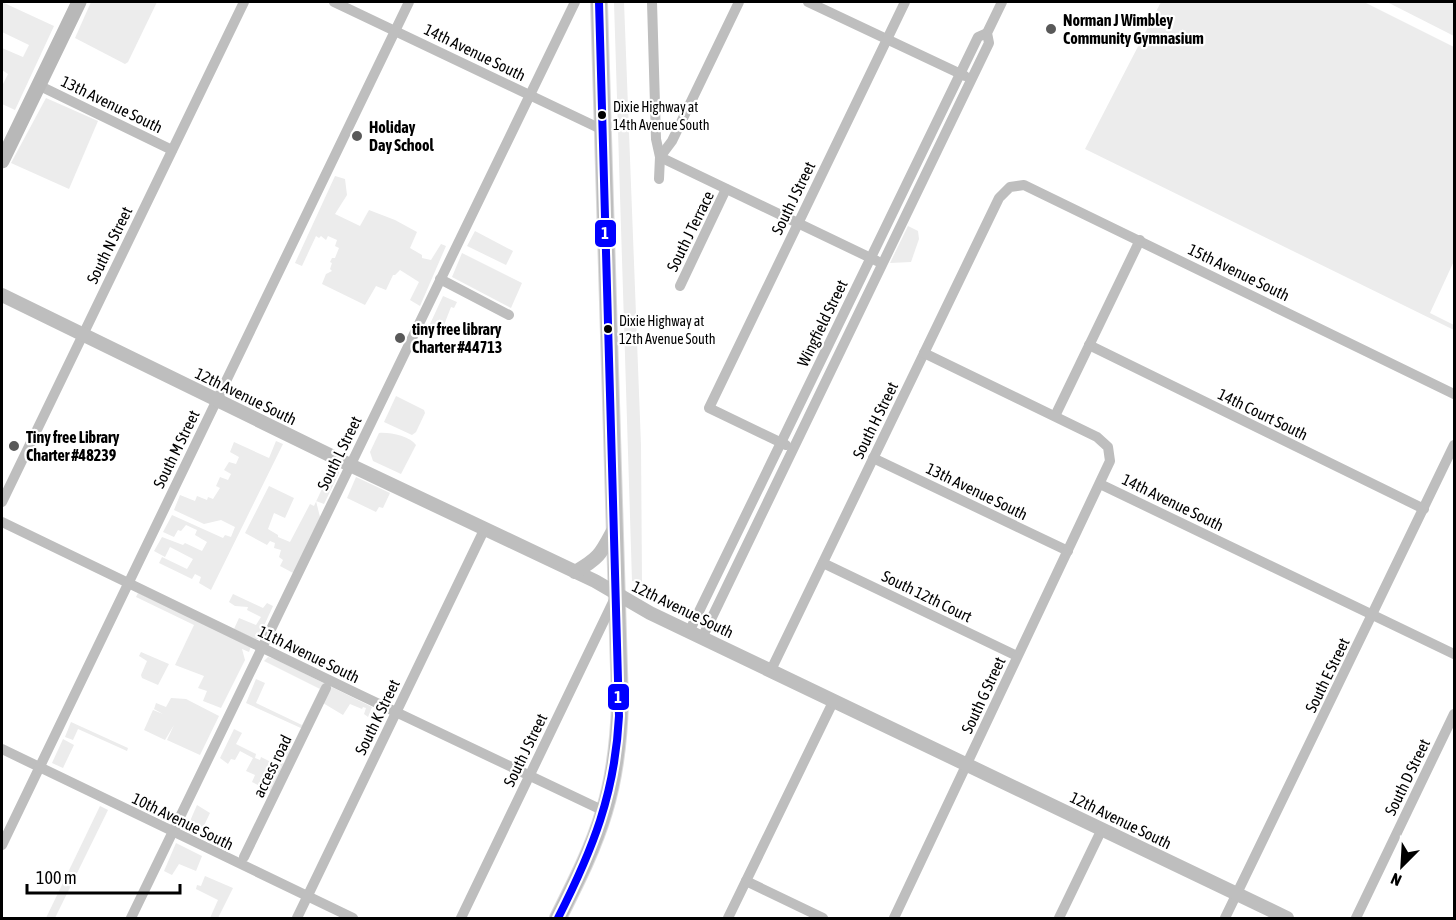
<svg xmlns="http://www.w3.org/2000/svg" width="1456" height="920" font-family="'Asap Condensed',sans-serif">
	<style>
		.green { fill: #ececec }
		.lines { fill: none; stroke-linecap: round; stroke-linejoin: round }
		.primary-casing { stroke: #dbdbdb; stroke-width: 18 }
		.minor { stroke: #bebebe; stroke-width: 10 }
		.tertiary { stroke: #bebebe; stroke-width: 14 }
		.secondary { stroke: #b8b8b8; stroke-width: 15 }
		.primary { stroke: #bebebe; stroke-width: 16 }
		.bus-1-casing { stroke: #fff; stroke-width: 12 }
		.bus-1 { stroke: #00f; stroke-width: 8 }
		.poi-dot { fill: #595959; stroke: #fff; stroke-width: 2 }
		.bus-dot { fill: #000; stroke: #fff; stroke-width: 2 }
		.labels { text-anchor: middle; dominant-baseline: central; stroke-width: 4.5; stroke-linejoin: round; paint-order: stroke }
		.bus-label { font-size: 14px; fill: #000; stroke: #fff; text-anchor: start }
		.poi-label { font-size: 16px; font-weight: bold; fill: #000; stroke: #fff; text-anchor: start }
		.street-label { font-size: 16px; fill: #000; stroke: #fff }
		.line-badge { stroke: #fff; stroke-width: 2 }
		.badge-label { font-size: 16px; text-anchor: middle; font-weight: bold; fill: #fff }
	</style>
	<rect width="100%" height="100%" fill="#fff"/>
	<g class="green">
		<path d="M2,2L54,26L15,110L2,104V86L8,74L2,70V48L23,57L29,45L2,32Z"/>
		<path d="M91,2H157L128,62L125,64L75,38Z"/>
		<path d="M614,2H624L641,445L642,582L632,581Z"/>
		<path d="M1161,2H1364L1454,47V261L1430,313L1454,325V330L1085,149Z"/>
		<path d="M1387,2H1454V36Z"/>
		<path d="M46,98L98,121L69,189L11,163Z"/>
		<path d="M335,176L345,179L347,195L335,214L360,226L369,210L395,220L417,232L410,248L422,255V258L431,260L441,244L446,246L420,306L410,300L419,282L400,270L395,275H393L386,290L376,286L365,305L322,284L326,274L332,271L330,269L332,263L330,262L332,258H335L339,248L335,246L337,240L328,236L326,240L321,236L319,238L316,236L302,266L295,263Z"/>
		<path d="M908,226L918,231L919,239L911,262L890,263Z"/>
		<path d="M475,231L513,251L506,265L467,246Z"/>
		<path d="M462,253L522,283L511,308L452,277Z"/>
		<path d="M443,296L457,302L454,308L451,307L444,325H440L439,328L430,324Z"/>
		<path d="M396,396L424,410L425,413L416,432L412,435L384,422Z"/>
		<path d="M379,433C390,432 409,436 416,445L401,474L373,461L370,452Z"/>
		<path d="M276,441L283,444L211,590L199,583L201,577L195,574L192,579L159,563L162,557L187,569L193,559L170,547L165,557L154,551L162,537L183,545L185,543L202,551L207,542L195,535L197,530L186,525L181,531L178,530L174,537L163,532L172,515L223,538L225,535L231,537L235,527L221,520L204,524L174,510L180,495L195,501L197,496L207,500L208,497L213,499L220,488L216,486L220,477L228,480L231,474L224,470L229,462L236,464L239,457L230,452L234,442L269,458Z"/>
		<path d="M333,465L339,467V473L324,504L316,501L320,517L295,574L280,566L283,560L279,557L281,550L274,548L275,543L270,541L267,545L245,533L269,486L294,498L285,518L274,513L268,529L278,535V537L290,542L310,504L314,506Z"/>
		<path d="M356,477L390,493L383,508L379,507L376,512L347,498Z"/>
		<path d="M138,593L251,646L249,652L242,649L245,660L221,708L203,701L207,691L198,688L204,676L175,665L194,625L136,597Z"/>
		<path d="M233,594L263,608L267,603L273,606L258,639H255L234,629L239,618L256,625L261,617L247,610L248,607L235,606L229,602Z"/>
		<path d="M141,652L169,664L158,685L142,678L141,675L147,661L139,656Z"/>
		<path d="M268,657L275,659L372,707L368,717L364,714L366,708L363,707L362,709L350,704L343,715L323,703L271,792L252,782L255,775L246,771L253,758L240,751L235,760L231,759L228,764L220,758L234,729L242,733L236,744L256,754L255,758L260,760L261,757L277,765L279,761L284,763L286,757L280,751L282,746L293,750L303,729L246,703L256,679L265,683L256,703L302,725L320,689L264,661Z"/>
		<path d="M171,698L186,699L219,716L200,755L167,740L174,725L165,740L144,730L153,710L163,714L154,709L156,703L166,707Z"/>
		<path d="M71,722L128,748L127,751L78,729L73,740L65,737Z"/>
		<path d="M63,739L74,745L63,768L52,763Z"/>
		<path d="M197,805L210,813L200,834L187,828Z"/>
		<path d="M100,806L108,810L55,918H46Z"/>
		<path d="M176,843L202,856L196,871L179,864L172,875L164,871Z"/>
		<path d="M205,876L233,888L218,918H210L218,900L196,889L197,885L201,886Z"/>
	</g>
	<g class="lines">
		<defs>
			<path id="primary" d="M558,918C575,884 593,849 604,812C615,776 619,739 620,702L599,2"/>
		</defs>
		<use href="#primary" class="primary-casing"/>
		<g class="minor">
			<path d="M334,2L603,130"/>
			<path d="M652,2L656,139L660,157L659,179"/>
			<path d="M739,2L672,141L660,157L877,261"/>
			<path d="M808,2L965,76"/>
			<path d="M38,85L172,150"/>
			<path d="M440,279L509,315"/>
			<path d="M680,286L726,189"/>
			<path d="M1089,345L1424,509"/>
			<path d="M1055,416L1140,240"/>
			<path d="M786,445L709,408L905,2"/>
			<path d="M873,458L1068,551"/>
			<path d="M1100,484L1454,654"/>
			<path d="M2,502L244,2"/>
			<path d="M2,522L358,694L604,811"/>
			<path d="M823,563L1017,656"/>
			<path d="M689,632L978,37L987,33"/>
			<path d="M702,638L989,43L987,33L1002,2"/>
			<path d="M771,670L999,198L1010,187L1024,185L1454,394"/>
			<path d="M2,749L353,918"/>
			<path d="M2,845L409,2"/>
			<path d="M244,857L326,688"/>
			<path d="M746,881L823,918"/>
			<path d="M131,918L575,2"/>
			<path d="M297,918L485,528"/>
			<path d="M461,918L614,600"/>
			<path d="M728,918L834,700"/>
			<path d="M894,918L1110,461L1108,447L1097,437L924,353"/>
			<path d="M1059,918L1102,829"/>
			<path d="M1225,918L1454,445"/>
			<path d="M1356,918L1454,714"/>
		</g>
		<g class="tertiary">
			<path d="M2,295L350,465L595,581L650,613L1287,918"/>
			<path d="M575,572C601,557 601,553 615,527"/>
		</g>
		<path class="secondary" d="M2,161L79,2"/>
		<use href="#primary" class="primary"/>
		<defs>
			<path id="bus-1" d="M558,918C593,849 615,794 619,716L599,2"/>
		</defs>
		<use href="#bus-1" class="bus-1-casing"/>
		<use href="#bus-1" class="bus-1"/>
	</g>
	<g class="poi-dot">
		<circle cx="1051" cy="29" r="6"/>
		<circle cx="357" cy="136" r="6"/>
		<circle cx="400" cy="338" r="6"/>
		<circle cx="14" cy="446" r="6"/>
	</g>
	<g class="bus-dot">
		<circle cx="602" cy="115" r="5"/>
		<circle cx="608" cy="329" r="5"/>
	</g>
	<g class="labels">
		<g class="bus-label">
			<text x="613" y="107">Dixie Highway at<tspan x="613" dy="18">14th Avenue South</tspan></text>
			<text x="619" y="321">Dixie Highway at<tspan x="619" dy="18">12th Avenue South</tspan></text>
		</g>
		<g class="poi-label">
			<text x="1063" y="20">Norman J Wimbley<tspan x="1063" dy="18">Community Gymnasium</tspan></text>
			<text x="369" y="127">Holiday<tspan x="369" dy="18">Day School</tspan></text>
			<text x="412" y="329">tiny free library<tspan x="412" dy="18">Charter #44713</tspan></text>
			<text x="26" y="437">Tiny free Library<tspan x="26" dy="18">Charter #48239</tspan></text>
		</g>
		<g class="street-label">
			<text transform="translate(475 52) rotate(26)">14th Avenue South</text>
			<text transform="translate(112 104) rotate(26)">13th Avenue South</text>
			<text transform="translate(793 198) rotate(-64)">South J Street</text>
			<text transform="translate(690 231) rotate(-64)">South J Terrace</text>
			<text transform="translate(109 245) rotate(-64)">South N Street</text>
			<text transform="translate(1239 272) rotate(26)">15th Avenue South</text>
			<text transform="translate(822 323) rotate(-64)">Wingfield Street</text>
			<text transform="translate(246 396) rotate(26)">12th Avenue South</text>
			<text transform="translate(1263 414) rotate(26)">14th Court South</text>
			<text transform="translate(875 420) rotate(-64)">South H Street</text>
			<text transform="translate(176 449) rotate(-64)">South M Street</text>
			<text transform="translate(339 453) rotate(-64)">South L Street</text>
			<text transform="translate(977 491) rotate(26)">13th Avenue South</text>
			<text transform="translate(1173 502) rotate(26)">14th Avenue South</text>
			<text transform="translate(927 596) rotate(26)">South 12th Court</text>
			<text transform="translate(683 609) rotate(26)">12th Avenue South</text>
			<text transform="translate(309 654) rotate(26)">11th Avenue South</text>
			<text transform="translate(1327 675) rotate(-64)">South E Street</text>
			<text transform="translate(983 695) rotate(-65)">South G Street</text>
			<text transform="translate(377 717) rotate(-64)">South K Street</text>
			<text transform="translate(525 750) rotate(-64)">South J Street</text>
			<text transform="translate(272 766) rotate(-64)">access road</text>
			<text transform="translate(1407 777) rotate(-64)">South D Street</text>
			<text transform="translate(1121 820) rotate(26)">12th Avenue South</text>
			<text transform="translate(183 821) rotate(26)">10th Avenue South</text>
		</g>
	</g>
	<g class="line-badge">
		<rect x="594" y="219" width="23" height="29" rx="6" fill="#00f"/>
		<rect x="607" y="683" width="23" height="28" rx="6" fill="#00f"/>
	</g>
	<g class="badge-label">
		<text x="605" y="239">1</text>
		<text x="618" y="703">1</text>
	</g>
	<rect width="1456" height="920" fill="none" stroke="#000000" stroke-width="6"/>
	<g transform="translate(1402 866) rotate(204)" stroke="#ffffff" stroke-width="4.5" paint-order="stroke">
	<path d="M0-4.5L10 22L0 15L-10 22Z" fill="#000000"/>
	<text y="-9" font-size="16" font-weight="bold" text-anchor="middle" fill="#000000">N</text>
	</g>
	<path d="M27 884v9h153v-9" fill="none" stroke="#000000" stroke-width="3"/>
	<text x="36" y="884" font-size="18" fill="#000000" stroke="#ffffff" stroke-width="4.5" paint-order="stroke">100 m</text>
</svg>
